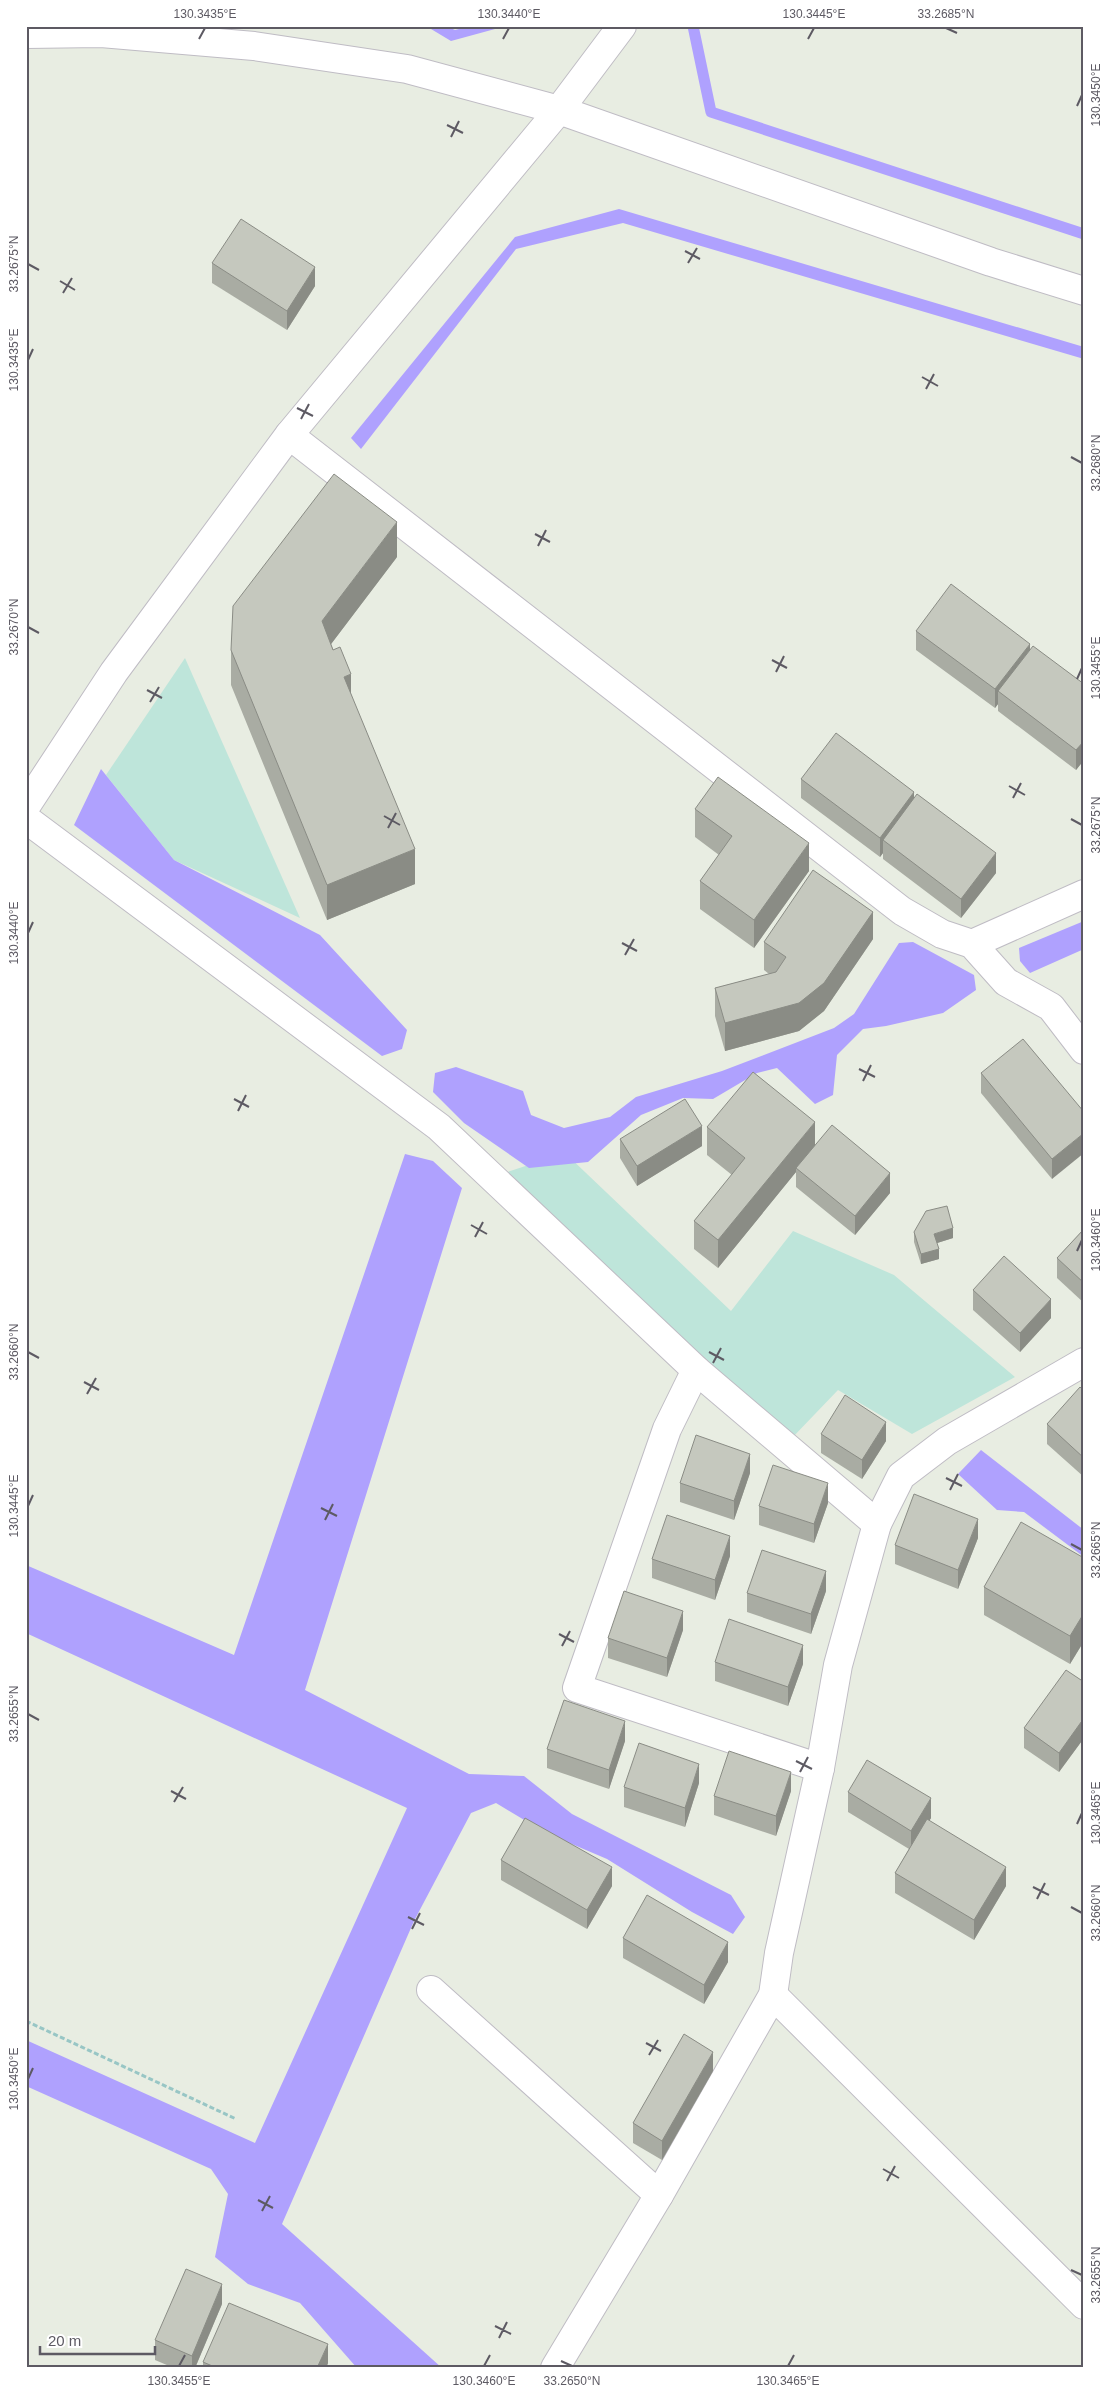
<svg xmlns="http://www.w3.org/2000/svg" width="1110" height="2394" font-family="Helvetica,sans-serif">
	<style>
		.green { fill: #bee5da }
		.water { fill: #afa1fe }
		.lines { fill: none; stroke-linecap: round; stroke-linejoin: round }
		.stream { stroke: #afa1fe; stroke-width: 11 }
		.minor-casing { stroke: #bfbcc4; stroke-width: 30 }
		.path { stroke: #98c6c5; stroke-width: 3; stroke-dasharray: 5 2.5; stroke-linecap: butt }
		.minor { stroke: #fff; stroke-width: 28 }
		.wall { fill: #a9aca3 }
		.shaded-wall { fill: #8a8c85 }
		.building { fill: #c5c8be; stroke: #8a8c85 }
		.ticks { fill: none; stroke: #5d5a63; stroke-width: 2 }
		.neatline { fill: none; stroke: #5d5a63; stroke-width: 2 }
		.ticks-label { font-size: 12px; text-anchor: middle; fill: #5d5a63 }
	</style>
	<rect width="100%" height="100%" fill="#e8ede2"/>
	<g class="green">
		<path d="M185,658L300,918L174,860L106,775Z"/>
		<path d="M565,1153L731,1311L793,1231L894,1275L1015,1377L912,1434L838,1390L791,1439L669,1361L477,1182Z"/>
	</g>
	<g class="water">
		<path d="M426,26H446L455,30L471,26H506L451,41Z"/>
		<path d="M619,209L1084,347V359L623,223L516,249L361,449L351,438L515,237Z"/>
		<path d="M101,769L174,860L320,935L407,1030L402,1049L382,1056L74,825Z"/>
		<path d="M1084,921V949L1030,973L1020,961L1019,948Z"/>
		<path d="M913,942L974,975L976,990L943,1013L886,1026L863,1029L837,1055L833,1095L815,1104L777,1068L757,1073L713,1099L683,1098L641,1115L588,1162L529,1168L464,1123L433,1092L435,1073L456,1067L523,1091L531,1115L564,1128L610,1117L636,1097L722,1071L834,1028L854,1014L899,943Z"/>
		<path d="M405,1154L433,1161L462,1188L305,1690L469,1774L524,1776L572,1814L731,1895L745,1917L733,1934L692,1912L607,1859L546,1833L496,1803L471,1813L414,1921L282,2224L442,2368H357L300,2303L248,2284L215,2257L228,2194L211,2169L26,2086V2040L255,2143L407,1808L26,1633V1565L234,1655Z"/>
		<path d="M981,1450L1084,1530V1557L1024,1512L997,1510L958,1474Z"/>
	</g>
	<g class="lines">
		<path class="stream" d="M693,26L711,112L1084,234"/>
		<defs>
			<g id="minor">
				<path d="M26,34L101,33L254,46L407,69L559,110L991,262L1084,291"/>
				<path d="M289,435L902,911L942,934L972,944L1006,982L1051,1007L1084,1050"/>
				<path d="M26,806L114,672L289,435L559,110L622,26"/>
				<path d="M26,819L439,1127L696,1370L877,1524"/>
				<path d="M972,944L1084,894"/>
				<path d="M696,1370L667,1429L577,1688L820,1768"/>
				<path d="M431,1990L659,2195"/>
				<path d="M773,1995L1084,2305"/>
				<path d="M555,2368L659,2195L773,1995L779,1953L820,1768L838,1665L877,1524L901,1476L947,1441L1084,1362"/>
			</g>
		</defs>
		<use href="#minor" class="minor-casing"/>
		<path class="path" d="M26,2021L236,2119"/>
		<use href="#minor" class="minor"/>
	</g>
	<g class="wall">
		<path d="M212,263L315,286L287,330L212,283Z"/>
		<path d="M397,557L331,644L351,694L415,884L327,920L231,685V650Z"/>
		<path d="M916,631L1030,650L1084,684V760L1076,770L998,711V704L995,708L916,650Z"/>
		<path d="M801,779L914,798L996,873L961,918L883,859V853L880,857L801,798Z"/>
		<path d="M695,809L809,871L754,948L700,909V881L719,855L695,837Z"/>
		<path d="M873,939L824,1011L799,1031L725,1051L715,1016V988L769,974L764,970V942Z"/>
		<path d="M981,1073L1084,1112L1052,1179L981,1093Z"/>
		<path d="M707,1127L815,1145L890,1193L855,1235L796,1187V1172L718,1268L694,1249V1221L732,1175L707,1155Z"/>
		<path d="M620,1139L702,1146L637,1186L620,1158Z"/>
		<path d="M1084,1229V1303L1057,1278V1258Z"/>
		<path d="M914,1232L953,1238L937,1243L939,1259L921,1264L914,1242Z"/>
		<path d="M973,1290L1051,1318L1020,1352L973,1310Z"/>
		<path d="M1084,1391V1477L1047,1444V1424Z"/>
		<path d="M821,1434L886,1441L862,1479L821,1453Z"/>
		<path d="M750,1473L734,1520L680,1502V1483Z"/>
		<path d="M828,1503L814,1543L759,1525V1506Z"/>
		<path d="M978,1538L958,1589L895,1564V1545Z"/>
		<path d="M730,1556L715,1600L652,1578V1559Z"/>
		<path d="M1084,1558V1641L1070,1664L984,1615V1587Z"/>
		<path d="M826,1591L811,1634L747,1612V1593Z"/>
		<path d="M683,1630L667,1677L608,1658V1638Z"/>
		<path d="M715,1662L803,1664L788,1706L715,1681Z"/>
		<path d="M1084,1682V1738L1059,1772L1024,1748V1728Z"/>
		<path d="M625,1741L609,1789L547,1768V1749Z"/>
		<path d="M699,1783L685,1827L624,1807V1787Z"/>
		<path d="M791,1791L776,1836L714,1815V1796Z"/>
		<path d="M848,1792L931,1818L929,1821L1006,1886L974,1940L895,1893V1873L909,1849L848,1812Z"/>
		<path d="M501,1860L612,1886L587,1929L501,1880Z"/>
		<path d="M623,1938L728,1962L704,2004L623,1958Z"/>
		<path d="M713,2071L662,2160L633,2143V2123Z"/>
		<path d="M222,2304L195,2368H174L155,2360V2340Z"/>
		<path d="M203,2362L328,2363L326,2368H203Z"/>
	</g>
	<g class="shaded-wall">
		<path d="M315,267V286L287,330V311Z"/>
		<path d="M397,522V557L322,656V621Z"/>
		<path d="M1030,644V663L998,691V704L995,708V689Z"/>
		<path d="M351,674V709L344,677Z"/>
		<path d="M1084,741V760L1076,770V750Z"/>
		<path d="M914,792V811L883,840V853L880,857V838Z"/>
		<path d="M809,843V871L754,948V920Z"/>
		<path d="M415,849V884L327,920V885Z"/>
		<path d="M996,853V873L961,918V899Z"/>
		<path d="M873,912V939L824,1011L799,1031L725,1051V1023Z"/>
		<path d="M815,1122V1150L796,1168V1172L718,1268V1240Z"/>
		<path d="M702,1126V1146L637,1186V1166Z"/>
		<path d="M1084,1133V1153L1052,1179V1159Z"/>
		<path d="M890,1173V1193L855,1235V1216Z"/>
		<path d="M953,1228V1238L934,1244V1234Z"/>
		<path d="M939,1249V1259L921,1264V1254Z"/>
		<path d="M1051,1299V1318L1020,1352V1333Z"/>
		<path d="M886,1422V1441L862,1479V1460Z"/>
		<path d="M750,1454V1473L734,1520V1501Z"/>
		<path d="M828,1483V1503L814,1543V1524Z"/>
		<path d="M978,1519V1538L958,1589V1570Z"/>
		<path d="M730,1536V1556L715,1600V1580Z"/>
		<path d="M826,1571V1591L811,1634V1614Z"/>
		<path d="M683,1611V1630L667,1677V1658Z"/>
		<path d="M1084,1613V1641L1070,1664V1636Z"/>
		<path d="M803,1645V1664L788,1706V1687Z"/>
		<path d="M1084,1718V1738L1059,1772V1753Z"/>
		<path d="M625,1721V1741L609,1789V1770Z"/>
		<path d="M699,1764V1783L685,1827V1808Z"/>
		<path d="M791,1772V1791L776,1836V1816Z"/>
		<path d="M931,1798V1818L911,1850V1831Z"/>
		<path d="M612,1867V1886L587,1929V1910Z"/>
		<path d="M1006,1867V1886L974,1940V1920Z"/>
		<path d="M728,1942V1962L704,2004V1985Z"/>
		<path d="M713,2052V2071L662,2160V2141Z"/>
		<path d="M222,2284V2304L195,2368H192V2356Z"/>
		<path d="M328,2344V2363L326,2368H317Z"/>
	</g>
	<g class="building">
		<path d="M241,219L315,267L287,311L212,263Z"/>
		<path d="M334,474L397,522L322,621L333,650L340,647L351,674L344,677L415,849L327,885L231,650L233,606Z"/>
		<path d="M951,584L1030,644L995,689L916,631Z"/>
		<path d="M1033,646L1084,684V741L1076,750L998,691Z"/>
		<path d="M836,733L914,792L880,838L801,779Z"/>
		<path d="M718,777L809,843L754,920L700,881L732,836L695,809Z"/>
		<path d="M917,794L996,853L961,899L883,840Z"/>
		<path d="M813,870L873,912L824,983L799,1003L725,1023L715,988L776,972L786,957L764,942Z"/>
		<path d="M1023,1039L1084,1112V1133L1052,1159L981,1073Z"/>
		<path d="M753,1072L815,1122L718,1240L694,1221L745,1158L707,1127Z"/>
		<path d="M685,1099L702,1126L637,1166L620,1139Z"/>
		<path d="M832,1125L890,1173L855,1216L796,1168Z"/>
		<path d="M947,1206L953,1228L934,1234L939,1249L921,1254L914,1232L926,1211Z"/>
		<path d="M1084,1229V1283L1057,1258Z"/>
		<path d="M1004,1256L1051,1299L1020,1333L973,1290Z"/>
		<path d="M1080,1387L1084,1391V1458L1047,1424Z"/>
		<path d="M845,1395L886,1422L862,1460L821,1434Z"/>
		<path d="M696,1435L750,1454L734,1501L680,1483Z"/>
		<path d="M773,1465L828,1483L814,1524L759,1506Z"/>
		<path d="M914,1494L978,1519L958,1570L895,1545Z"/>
		<path d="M667,1515L730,1536L715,1580L652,1559Z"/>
		<path d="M1021,1522L1084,1558V1613L1070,1636L984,1587Z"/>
		<path d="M762,1550L826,1571L811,1614L747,1593Z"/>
		<path d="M624,1591L683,1611L667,1658L608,1638Z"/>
		<path d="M729,1619L803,1645L788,1687L715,1662Z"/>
		<path d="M1066,1670L1084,1682V1718L1059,1753L1024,1728Z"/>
		<path d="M564,1700L625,1721L609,1770L547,1749Z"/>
		<path d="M639,1743L699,1764L685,1808L624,1787Z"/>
		<path d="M729,1751L791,1772L776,1816L714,1796Z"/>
		<path d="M867,1760L931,1798L911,1831L848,1792Z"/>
		<path d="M525,1818L612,1867L587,1910L501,1860Z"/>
		<path d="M927,1819L1006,1867L974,1920L895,1873Z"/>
		<path d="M647,1895L728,1942L704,1985L623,1938Z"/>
		<path d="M684,2034L713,2052L662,2141L633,2123Z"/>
		<path d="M186,2269L222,2284L192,2356L155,2340Z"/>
		<path d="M229,2303L328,2344L317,2368H217L203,2362Z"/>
	</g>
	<path class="ticks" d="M946,28L957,33M199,39L205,28M503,39L509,28M808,39L814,28M1077,106L1082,95M447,125L463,133M451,137L459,121M685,251L700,259M688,263L697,248M28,264L39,270M60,281L75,290M63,293L72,278M28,360L33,349M922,377L938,386M926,389L934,374M297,408L313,416M301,419L309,404M1071,457L1082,463M535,534L550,542M538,546L546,530M28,627L39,633M772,660L787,668M776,672L784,656M1077,679L1082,668M147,690L162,698M150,702L159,687M1009,786L1025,795M1013,798L1021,783M384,816L400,825M1071,819L1082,825M388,828L396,813M28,933L33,922M622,943L637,951M625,955L634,939M859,1069L875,1077M863,1081L871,1065M234,1099L249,1107M238,1111L246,1095M471,1225L487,1234M475,1237L483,1222M1077,1251L1082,1240M28,1352L39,1358M709,1352L724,1360M713,1363L721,1348M84,1382L99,1390M87,1394L96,1378M946,1478L962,1486M950,1490L958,1474M28,1506L33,1495M321,1508L337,1516M325,1520L333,1504M1071,1544L1082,1550M559,1634L574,1642M562,1646L570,1631M28,1714L39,1720M796,1761L812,1769M800,1772L808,1757M171,1791L186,1799M174,1802L183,1787M1077,1824L1082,1813M1033,1887L1049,1895M1037,1899L1045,1883M1071,1907L1082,1913M408,1917L424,1925M412,1929L420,1913M646,2043L661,2051M649,2055L658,2040M28,2079L33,2068M883,2169L899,2178M887,2181L895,2166M258,2200L273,2208M262,2211L270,2196M1071,2270L1082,2275M495,2326L511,2334M499,2338L507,2322M561,2361L572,2366M179,2366L185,2355M484,2366L490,2355M788,2366L794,2355"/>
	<rect width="1110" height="2394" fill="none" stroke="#ffffff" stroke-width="55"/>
	<path d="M40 2346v8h115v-8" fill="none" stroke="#5d5a63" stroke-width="2.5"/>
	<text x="48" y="2346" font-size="15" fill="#5d5a63" stroke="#ffffff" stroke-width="4" paint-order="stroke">20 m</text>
	<rect x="28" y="28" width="1054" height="2338" class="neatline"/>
	<g class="ticks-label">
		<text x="205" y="18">130.3435°E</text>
		<text x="509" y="18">130.3440°E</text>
		<text x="814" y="18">130.3445°E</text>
		<text x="946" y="18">33.2685°N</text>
		<text transform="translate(1096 95) rotate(-90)" y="4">130.3450°E</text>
		<text transform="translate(14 264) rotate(-90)" y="4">33.2675°N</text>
		<text transform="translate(14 360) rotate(-90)" y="4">130.3435°E</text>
		<text transform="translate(1096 463) rotate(-90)" y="4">33.2680°N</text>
		<text transform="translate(14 627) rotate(-90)" y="4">33.2670°N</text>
		<text transform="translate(1096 668) rotate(-90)" y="4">130.3455°E</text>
		<text transform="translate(1096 825) rotate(-90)" y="4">33.2675°N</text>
		<text transform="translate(14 933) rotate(-90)" y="4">130.3440°E</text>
		<text transform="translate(1096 1240) rotate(-90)" y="4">130.3460°E</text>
		<text transform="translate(14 1352) rotate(-90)" y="4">33.2660°N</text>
		<text transform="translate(14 1506) rotate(-90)" y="4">130.3445°E</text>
		<text transform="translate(1096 1550) rotate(-90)" y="4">33.2665°N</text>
		<text transform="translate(14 1714) rotate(-90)" y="4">33.2655°N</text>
		<text transform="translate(1096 1813) rotate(-90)" y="4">130.3465°E</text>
		<text transform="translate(1096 1913) rotate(-90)" y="4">33.2660°N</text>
		<text transform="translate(14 2079) rotate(-90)" y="4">130.3450°E</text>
		<text transform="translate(1096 2275) rotate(-90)" y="4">33.2655°N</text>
		<text x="179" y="2385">130.3455°E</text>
		<text x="484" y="2385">130.3460°E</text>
		<text x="572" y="2385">33.2650°N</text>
		<text x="788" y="2385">130.3465°E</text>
	</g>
</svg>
